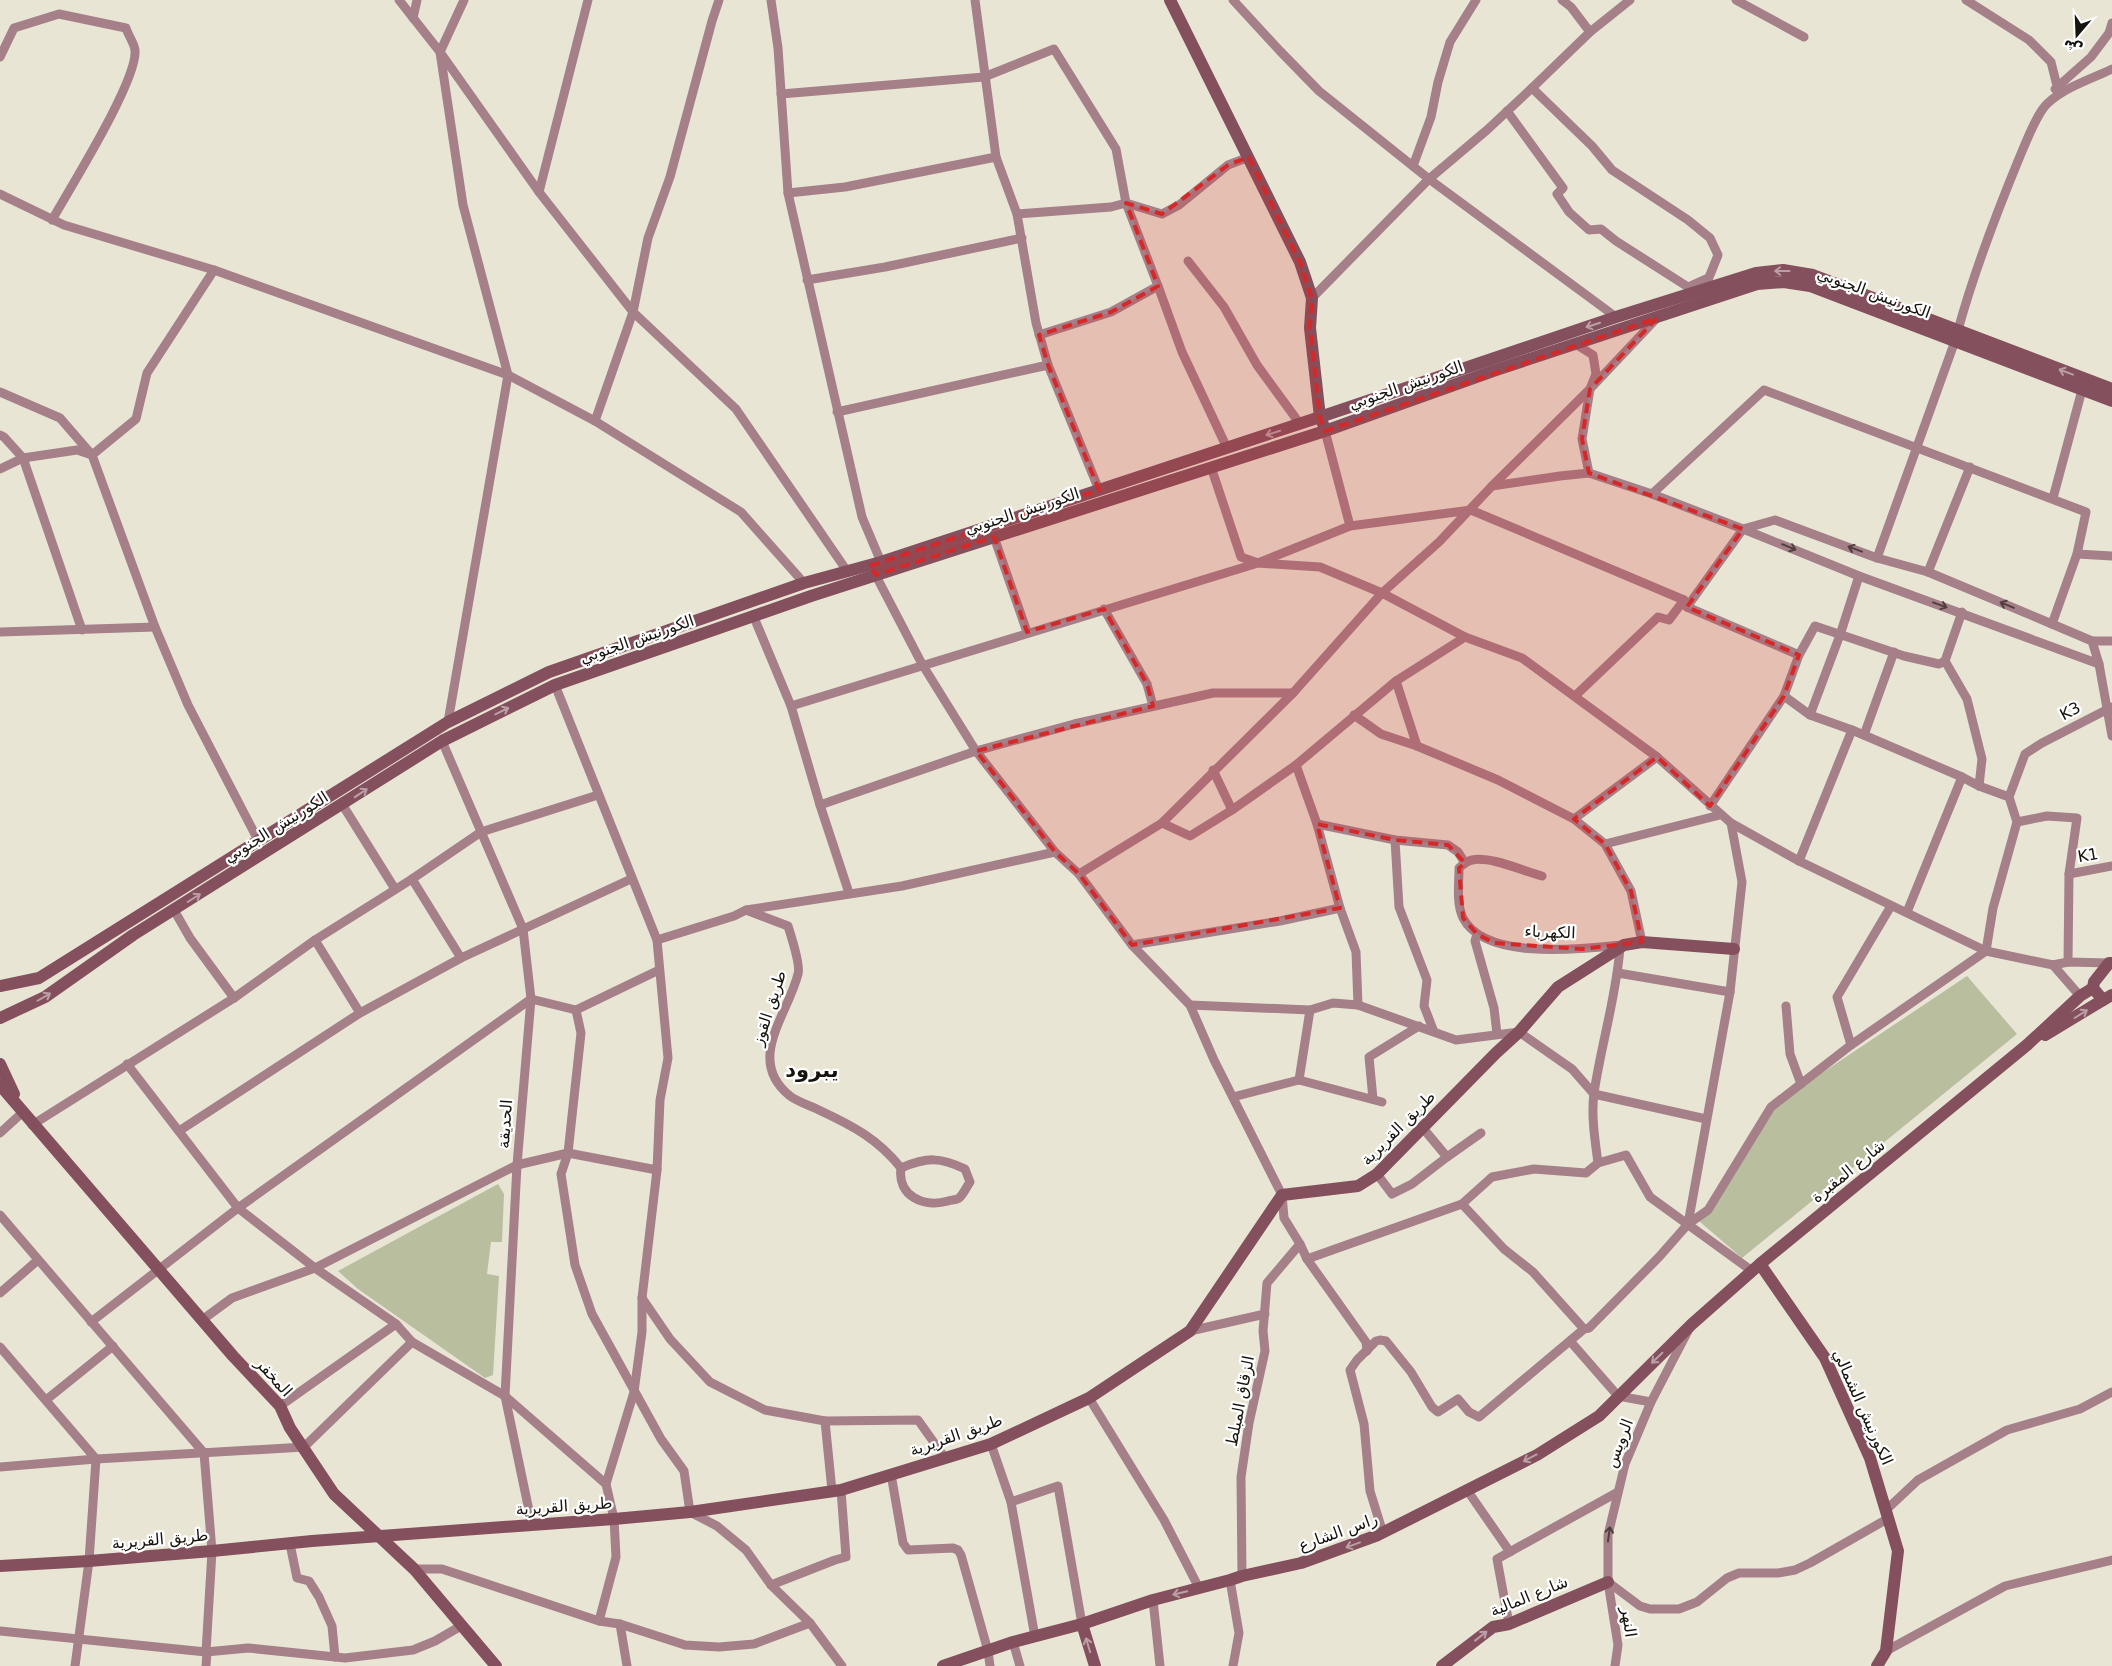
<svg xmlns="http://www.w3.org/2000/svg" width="2112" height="1666" font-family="'DejaVu Sans','Noto Sans Arabic',sans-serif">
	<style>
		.green { fill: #b9be9f }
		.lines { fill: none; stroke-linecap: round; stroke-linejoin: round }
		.street { stroke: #a58089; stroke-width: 9 }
		.secondary { stroke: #84505d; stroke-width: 12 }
		.oneway { stroke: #bb9fa6 }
		.oneway2 { stroke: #4f3f3f }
		.marked { fill: #d62828; fill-opacity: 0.2; stroke: #d62828; stroke-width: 4; stroke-dasharray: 10 6; stroke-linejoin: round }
		.labels { text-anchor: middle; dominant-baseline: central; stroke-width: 4.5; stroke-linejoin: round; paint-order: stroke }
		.street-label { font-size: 16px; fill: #15140e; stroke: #fff }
		.district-label { font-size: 21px; font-weight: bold; fill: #15140e; stroke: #fff }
	</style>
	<rect width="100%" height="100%" fill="#e9e5d5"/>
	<g class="green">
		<path d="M1967,976L2017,1034L1742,1258L1699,1221L1764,1116L1780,1101Z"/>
		<path d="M498,1184L504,1194L502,1242H491L487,1274L499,1276L493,1375L485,1378L358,1289L338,1271Z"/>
	</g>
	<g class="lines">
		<g class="street">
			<path d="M399,0L440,52L539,192L633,312L736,409L847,571"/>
			<path d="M771,0L778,48L788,193L862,517L881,562"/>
			<path d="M975,0L996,157L1017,214L1036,323L1048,365"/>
			<path d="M1233,0L1280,51L1319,91L1429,179L1616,317"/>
			<path d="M1736,0L1804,37"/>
			<path d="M1966,0L2029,40L2051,62L2057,86"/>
			<path d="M413,18L417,0"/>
			<path d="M1590,32L1630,0"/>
			<path d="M0,57L14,28L59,14L126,28C128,35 134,43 135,50C138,80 70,188 52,220"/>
			<path d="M1532,88L1590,32L1571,7L1562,0"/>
			<path d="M2055,89L2091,57L2109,33L2112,23"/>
			<path d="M781,94L984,77L1054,49L1116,149L1126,203L1158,286"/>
			<path d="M1507,111L1563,188L1557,194L1569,212L1589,230L1601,229L1616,241L1688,287L1708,278"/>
			<path d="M1413,166L1431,117L1438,82L1450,42L1476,0"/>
			<path d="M539,192L588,0"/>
			<path d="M788,193L845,187L996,157"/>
			<path d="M0,194L64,225L214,270L508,375L595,421L741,512L804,583"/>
			<path d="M1017,214L1111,207L1126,203L1162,214L1179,205L1228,165L1249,157"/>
			<path d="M1188,261L1224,307L1257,365L1300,424"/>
			<path d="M807,280L885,267L1022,238"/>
			<path d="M1312,298L1429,179L1487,130L1532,88L1592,146L1612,170L1688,220L1710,238L1718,255L1704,290"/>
			<path d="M1958,330C1974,272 1995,217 2018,161C2024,147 2037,112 2048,103C2065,87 2091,79 2112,69"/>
			<path d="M1039,335L1111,312L1158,286L1182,352L1227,448"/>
			<path d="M1577,345L1593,355L1596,374L1590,389L1582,439L1589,473"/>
			<path d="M0,392L60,418L92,455L155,627L188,705L259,842"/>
			<path d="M837,412L1048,365L1099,490"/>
			<path d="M595,421L633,312L648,238L670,177L712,21L719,0"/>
			<path d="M1325,431L1350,526"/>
			<path d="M0,435L4,437L23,458L82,630"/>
			<path d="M1211,467L1241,557L1258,563L1320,567L1382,593L1465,637L1522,658L1657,757L1731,823L1799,861L1986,951L2053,965L2068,962L2109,963"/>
			<path d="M0,469L23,458L77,450L92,455L136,419L147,373L214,270"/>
			<path d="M1492,486L1560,476L1589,473L1652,494L1743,529L1859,576L2099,664"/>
			<path d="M1652,494L1764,390L2086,512L2077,554L2052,624L2092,641L2099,664L2112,736"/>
			<path d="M2053,498L2082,390"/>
			<path d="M994,537L1027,632"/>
			<path d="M2077,554L2112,556"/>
			<path d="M1877,558L1955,341"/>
			<path d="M874,572L922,664L976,751L1055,852L1079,874L1132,945L1190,1005L1214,1060L1282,1195L1284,1218L1300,1244L1307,1259L1366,1342L1367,1351"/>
			<path d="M1928,572L1970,467"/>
			<path d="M1687,607L1743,529L1775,520L1877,558L1928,572L2052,624"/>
			<path d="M1104,609L1147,684L1153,706"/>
			<path d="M753,615L791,706L820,805L849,893"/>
			<path d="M0,632L155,627"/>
			<path d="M2092,641H2112"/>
			<path d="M1945,661L1967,699L1982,759L1979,786"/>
			<path d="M1396,681L1417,746"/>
			<path d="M555,685L657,940L668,1058L660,1100L657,1170L642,1298V1332L634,1392L606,1484"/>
			<path d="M1575,696L1658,617L1669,620L1684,600"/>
			<path d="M791,706L1258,563L1350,526L1471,510L1684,600L1687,607L1799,655"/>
			<path d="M1354,715L1381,734L1417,746L1498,780L1574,819L1605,844L1631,891L1642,942"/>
			<path d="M1810,715L1840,635L1859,576"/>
			<path d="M448,722L508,375L463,205L440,52L464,0"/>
			<path d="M1864,735L1894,652"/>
			<path d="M442,741L523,929L531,999L517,1165L505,1396L532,1525"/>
			<path d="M1296,765L1317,824L1340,908L1356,952L1358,1005"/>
			<path d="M1213,770L1232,810"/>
			<path d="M2009,797L2025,754L2042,743L2112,707"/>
			<path d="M342,804L395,889"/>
			<path d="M820,805L976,751L1074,724L1213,693H1293"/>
			<path d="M1710,806L1784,696L1799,655L1815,626L1904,656L1939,664L1945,661L1962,612"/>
			<path d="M1574,819L1657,757"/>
			<path d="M2017,822L2047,816L2077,818L2069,874L2068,962"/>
			<path d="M1162,823L1190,836L1232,810L1296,765L1396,681L1465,637"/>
			<path d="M1317,824L1395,840L1448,845L1458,852L1465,863"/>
			<path d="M1395,840L1399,907L1427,980L1424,1006L1434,1032"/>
			<path d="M1605,844L1720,815"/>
			<path d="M1799,861L1852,730"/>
			<path d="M1079,874L1162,823L1293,693L1382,593L1439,542L1492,486L1590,389L1657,318"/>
			<path d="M2069,874L2112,866"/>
			<path d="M1542,876C1523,871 1491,856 1472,860C1467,861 1463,864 1459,868C1459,884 1456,903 1463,918C1485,961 1582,949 1622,945"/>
			<path d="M412,879L461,958"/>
			<path d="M174,910L190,938L234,998"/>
			<path d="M746,910L788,926C791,936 801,965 798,974C788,1015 745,1060 790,1096C798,1102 811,1106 821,1111C853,1126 878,1139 901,1168C897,1196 924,1208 948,1201C951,1200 957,1200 959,1198C963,1195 967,1186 970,1182L965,1169C940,1157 927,1157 901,1168"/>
			<path d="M1907,912L1962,777"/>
			<path d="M1477,934L1475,941L1494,1008L1497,1034"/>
			<path d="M315,940L360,1013"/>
			<path d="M657,940L734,916L746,910L902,886L1055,852"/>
			<path d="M1132,945L1280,921L1340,908"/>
			<path d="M2053,965L2080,996"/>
			<path d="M1618,973L1730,992"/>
			<path d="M1190,1005L1310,1010L1333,1003L1358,1005L1456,1040L1519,1032L1572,1069L1594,1094L1706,1119"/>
			<path d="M1786,1006L1790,1054L1801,1084"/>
			<path d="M576,1010L581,1033L568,1153L561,1174L575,1265L592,1314L661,1439L684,1471L690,1512L717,1526L746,1550L771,1585L810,1623L842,1666"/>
			<path d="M1851,1045L1837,997L1891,906"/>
			<path d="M127,1064L238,1208L315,1268L396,1324L412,1342L505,1396L606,1484L614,1519L616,1557L599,1621"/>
			<path d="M1299,1080L1310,1010"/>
			<path d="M1233,1097L1299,1080L1382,1102"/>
			<path d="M1373,1099L1369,1057L1419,1026"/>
			<path d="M32,1125L234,998L315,940L412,879L481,832L598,795"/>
			<path d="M179,1131L360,1013L461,958L631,879"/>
			<path d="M0,1133L23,1112"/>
			<path d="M1447,1157L1481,1133"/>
			<path d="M1598,1163C1595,1140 1591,1116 1594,1093C1601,1045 1616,998 1620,948"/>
			<path d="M1377,1174L1392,1194L1412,1184L1447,1157L1422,1127"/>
			<path d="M1462,1204L1504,1249L1533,1272L1584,1329"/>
			<path d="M0,1215L204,1453L212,1551L206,1652"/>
			<path d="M1688,1224L1708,1210L1771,1107L1851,1045L1986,951L1993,908L2017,822L2009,797L1979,786L1962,777L1852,730L1810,715L1784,696"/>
			<path d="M1307,1259L1462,1204L1492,1177L1534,1169L1586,1173L1598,1163L1626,1155L1650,1197L1752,1271"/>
			<path d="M0,1293L38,1260"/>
			<path d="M642,1298L670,1339L710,1382L765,1410L825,1421L832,1491"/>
			<path d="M202,1320L232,1298L315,1268L517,1165L568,1153L657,1170"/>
			<path d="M91,1322L238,1208L531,999L576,1010L659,970"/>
			<path d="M1190,1331L1265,1314"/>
			<path d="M1570,1341L1618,1396L1651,1402"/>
			<path d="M0,1347L96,1459L89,1561L75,1666"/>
			<path d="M1089,1398L1164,1520L1199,1588"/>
			<path d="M46,1400L113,1346"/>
			<path d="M280,1406L396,1324"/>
			<path d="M825,1421L918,1420L945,1458"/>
			<path d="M991,1444L1011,1502L1035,1637"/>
			<path d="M0,1467L96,1459L304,1447L412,1342"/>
			<path d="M891,1474L903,1543L908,1550L953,1548L958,1550L961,1555L988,1651L990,1666"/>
			<path d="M1467,1490L1510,1552"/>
			<path d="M1011,1502L1058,1486L1082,1624"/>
			<path d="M1886,1510L1918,1480L2007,1430L2080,1409L2112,1392"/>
			<path d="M1383,1533L1370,1491L1364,1424L1350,1370L1357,1360L1376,1341L1380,1340L1386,1341L1411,1372L1432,1407L1438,1412L1458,1399L1469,1412L1479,1417L1584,1329L1589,1328L1659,1257L1688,1224L1730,992L1742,882L1731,823"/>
			<path d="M290,1544L297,1578L309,1581L319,1597L332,1626L335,1657"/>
			<path d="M414,1569H442L599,1621L620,1624L685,1645L719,1647L754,1644L810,1623"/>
			<path d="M1242,1576L1241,1477L1249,1423L1265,1351L1263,1331L1267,1283L1300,1244"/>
			<path d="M1230,1580L1239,1633L1233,1666"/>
			<path d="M1608,1582L1640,1606L1650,1609H1679L1697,1602L1727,1578L1739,1573H1778L1795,1570L1810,1563L1889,1518"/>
			<path d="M771,1585L835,1560L846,1557L841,1490"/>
			<path d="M1153,1600L1160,1666"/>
			<path d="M620,1624L627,1666"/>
			<path d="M1509,1624L1497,1559L1618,1492"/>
			<path d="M0,1631L206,1652L248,1648L345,1658L413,1650L435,1641L461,1626"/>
			<path d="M1013,1642L1020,1666"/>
			<path d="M1886,1651L2005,1586L2112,1560"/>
			<path d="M206,1666L207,1652"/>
			<path d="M1615,1666L1618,1645L1608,1582V1535L1625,1464L1651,1402L1688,1331"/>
		</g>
		<g class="secondary">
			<path d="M1170,0L1300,262L1312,298L1310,328L1320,417L1323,424"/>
			<path d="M2112,963H2109L2094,982L2093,988L2103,1000L2112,995"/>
			<path d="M0,986L39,978L448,722L549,672L804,583L881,562L1320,417L1616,317L1756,273L1783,270L1813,275L2112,389"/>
			<path d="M0,1018L45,997L133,935L442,741L555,685L811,596L1325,431L1493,371L1757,284L1784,282L1810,286L2112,401"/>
			<path d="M2045,1035L2103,1000"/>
			<path d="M0,1064L14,1094"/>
			<path d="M0,1085L233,1356L280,1406L290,1428L334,1494L414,1569L496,1666"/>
			<path d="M1760,1264L1825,1358L1870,1458L1898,1551L1886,1651L1877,1666"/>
			<path d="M0,1566L89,1561L212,1551L312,1541L614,1519L690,1512L841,1490L991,1444L1089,1398L1190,1331L1282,1195L1358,1186L1377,1174L1496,1053L1519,1032L1558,987L1624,945L1642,942L1734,949"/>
			<path d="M1082,1624L1095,1666"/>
			<path d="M943,1666L1013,1642L1082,1624L1153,1600L1230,1580L1242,1576L1301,1563L1378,1535L1537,1455L1599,1416L1692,1324L1760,1264L2027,1045L2080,996L2093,988"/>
			<path d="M1442,1666L1493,1627L1509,1624L1608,1582"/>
		</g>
	</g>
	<defs><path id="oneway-shaft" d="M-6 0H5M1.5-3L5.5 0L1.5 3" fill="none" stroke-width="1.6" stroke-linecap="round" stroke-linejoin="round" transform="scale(1.25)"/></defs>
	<g class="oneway">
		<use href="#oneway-shaft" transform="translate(1782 271) rotate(-180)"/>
		<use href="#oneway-shaft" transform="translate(1593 325) rotate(162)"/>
		<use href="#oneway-shaft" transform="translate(2066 372) rotate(-159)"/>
		<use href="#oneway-shaft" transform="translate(1273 433) rotate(162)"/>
		<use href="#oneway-shaft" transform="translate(502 711) rotate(-26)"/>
		<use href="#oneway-shaft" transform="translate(361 793) rotate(-33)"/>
		<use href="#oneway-shaft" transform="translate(194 898) rotate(-32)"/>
		<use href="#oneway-shaft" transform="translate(44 997) rotate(-30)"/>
		<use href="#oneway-shaft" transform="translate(2081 1014) rotate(-32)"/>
		<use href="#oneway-shaft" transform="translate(1657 1358) rotate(136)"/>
		<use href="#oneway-shaft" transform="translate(1530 1458) rotate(152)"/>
		<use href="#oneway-shaft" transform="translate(1353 1545) rotate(160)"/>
		<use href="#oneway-shaft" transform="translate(1180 1593) rotate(166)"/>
		<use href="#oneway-shaft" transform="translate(1481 1636) rotate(-38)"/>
		<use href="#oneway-shaft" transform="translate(1088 1645) rotate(-107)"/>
	</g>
	<g class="oneway2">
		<use href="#oneway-shaft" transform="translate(1789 547) rotate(22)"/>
		<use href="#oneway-shaft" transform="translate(1855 549) rotate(-160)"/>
		<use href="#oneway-shaft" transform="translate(1940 605) rotate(20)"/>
		<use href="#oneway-shaft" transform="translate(2007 605) rotate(-158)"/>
		<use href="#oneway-shaft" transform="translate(1609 1534) rotate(-82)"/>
	</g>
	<path class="marked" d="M1249,157L1300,262L1312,298L1310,328L1320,417L1325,431L1657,318L1590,389L1582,439L1589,473L1743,529L1687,607L1799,655L1784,696L1710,806L1657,757L1574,819L1605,844L1631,891L1642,942L1582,949L1494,943L1477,934L1463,918L1459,868L1465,863L1448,845L1395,840L1317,824L1340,908L1132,945L1079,874L1055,852L976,751L1153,706L1147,684L1104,609L1027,632L994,537L876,575L869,566L1099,490L1048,365L1039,335L1111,312L1158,286L1126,203L1162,214L1228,165Z"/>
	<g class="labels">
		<g class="street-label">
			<text transform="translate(1874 293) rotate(20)">الكورنيش الجنوبي</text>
			<text transform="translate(1406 385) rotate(-19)">الكورنيش الجنوبي</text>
			<text transform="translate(1022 511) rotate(-18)">الكورنيش الجنوبي</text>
			<text transform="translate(637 639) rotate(-19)">الكورنيش الجنوبي</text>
			<text transform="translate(2070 711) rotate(-28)">K3</text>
			<text transform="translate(276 827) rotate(-32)">الكورنيش الجنوبي</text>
			<text transform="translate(2088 855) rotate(-10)">K1</text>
			<text transform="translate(1550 932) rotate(2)">الكهرباء</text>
			<text transform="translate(769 1008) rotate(-72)">طريق القوز</text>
			<text transform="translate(505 1124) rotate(-86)">الحديقة</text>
			<text transform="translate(1398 1128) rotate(-45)">طريق القريرية</text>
			<text transform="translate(1848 1171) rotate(-39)">شارع المقبرة</text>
			<text transform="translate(274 1377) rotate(48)">المخفر</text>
			<text transform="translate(1240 1401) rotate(-79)">الزقاق المبلط</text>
			<text transform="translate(1863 1407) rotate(66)">الكورنيش الشمالي</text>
			<text transform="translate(956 1435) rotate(-19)">طريق القريرية</text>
			<text transform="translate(1619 1443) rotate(-69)">الرويس</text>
			<text transform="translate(564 1506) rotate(-4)">طريق القريرية</text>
			<text transform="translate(1338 1532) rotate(-20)">راس الشارع</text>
			<text transform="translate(160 1539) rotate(-5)">طريق القريرية</text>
			<text transform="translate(1529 1596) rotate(-22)">شارع المالية</text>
			<text transform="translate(1629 1622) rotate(82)">النهر</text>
		</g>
		<g class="district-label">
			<text x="812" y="1070">يبرود</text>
		</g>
	</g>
	<g transform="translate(2077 35) rotate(199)" stroke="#ffffff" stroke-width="4" paint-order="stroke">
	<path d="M0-4L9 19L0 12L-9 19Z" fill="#15140e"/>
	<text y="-8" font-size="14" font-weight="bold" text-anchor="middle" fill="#15140e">ش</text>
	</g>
</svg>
